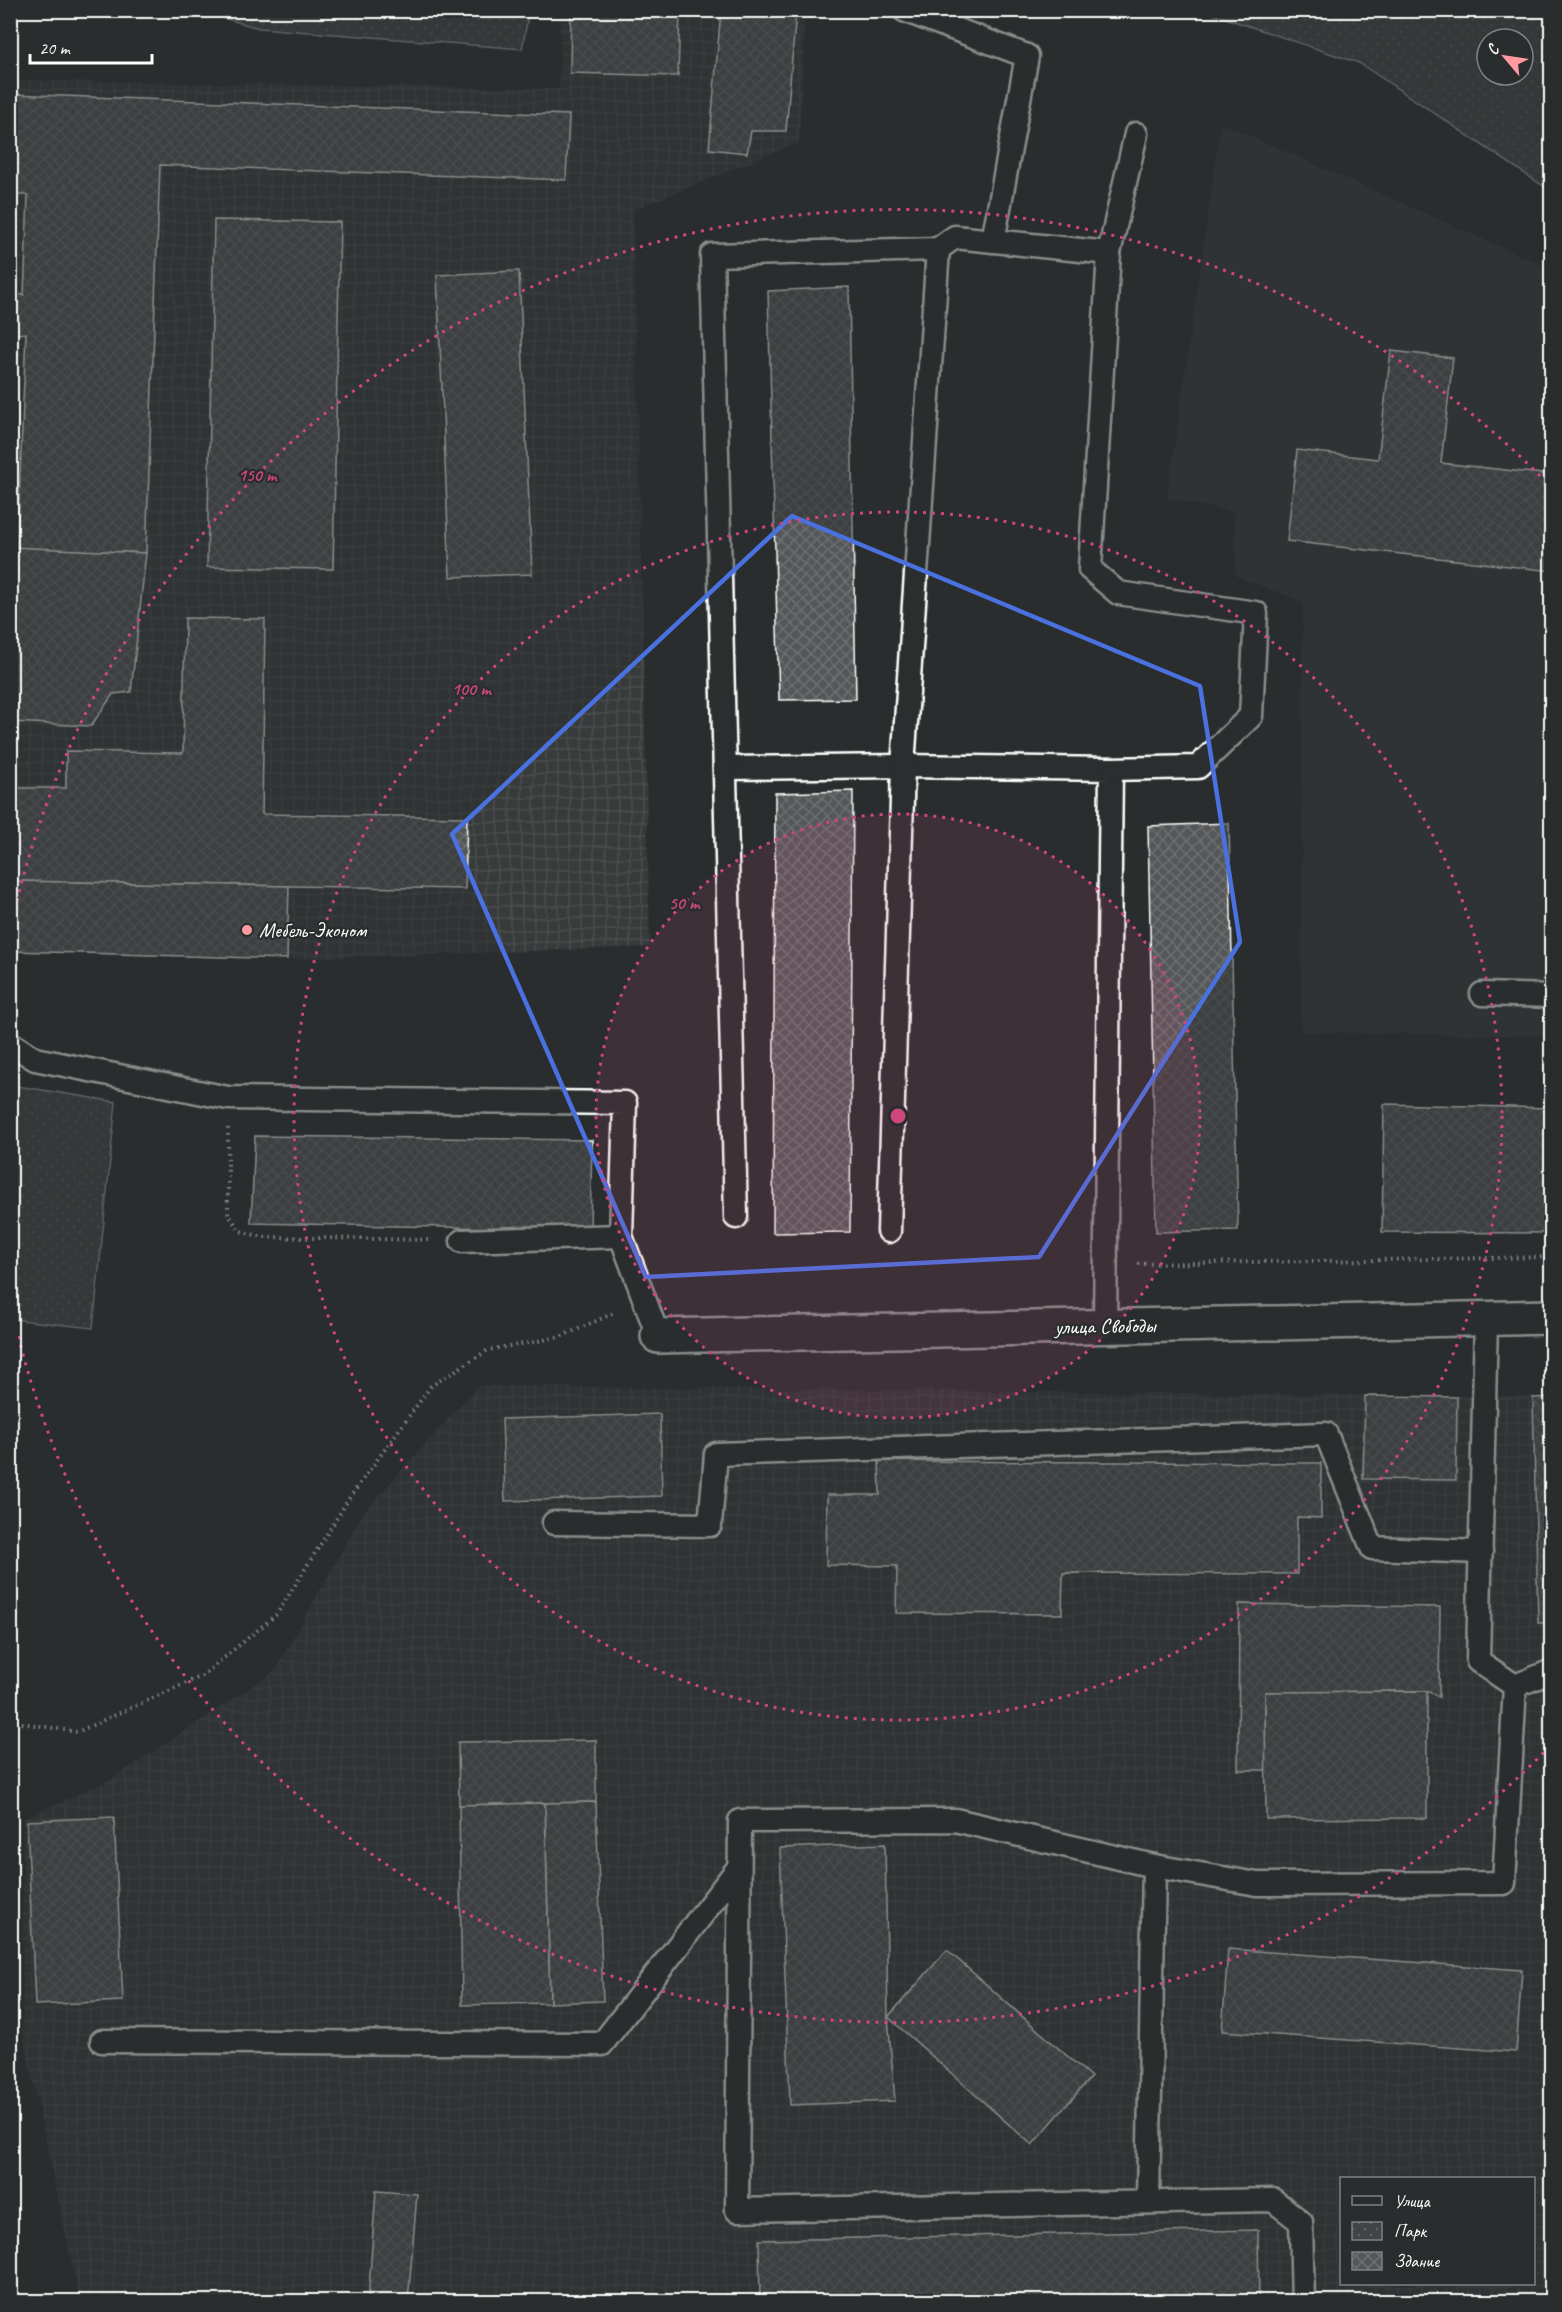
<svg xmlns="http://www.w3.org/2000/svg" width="1562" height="2312" font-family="Caveat,sans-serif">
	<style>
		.built { fill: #373a3b }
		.industrial { fill: url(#industrial-grid); fill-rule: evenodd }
		.park { fill: url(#park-dots); stroke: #a0a2a2; stroke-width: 1.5; fill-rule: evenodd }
		.building { fill: url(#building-cross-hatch); stroke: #fff; stroke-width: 1.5 }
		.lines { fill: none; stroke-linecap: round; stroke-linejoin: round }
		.service-casing { stroke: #fff; stroke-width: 27 }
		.minor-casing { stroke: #fff; stroke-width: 38 }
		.path { stroke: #fff; stroke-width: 4; stroke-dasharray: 1.5 4.5; stroke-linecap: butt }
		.service { stroke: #2a2d2e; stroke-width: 22 }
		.minor { stroke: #2a2d2e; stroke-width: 33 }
		.marked { fill: none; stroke: #4a71e0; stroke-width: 4.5; stroke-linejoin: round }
		.ring { fill: none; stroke: #ce467c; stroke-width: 3; stroke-dasharray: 3 6 }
		.poi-dot { fill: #ff9aa2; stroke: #2a2d2e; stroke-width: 2 }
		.labels { text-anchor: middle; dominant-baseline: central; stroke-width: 4.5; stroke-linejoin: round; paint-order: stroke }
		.poi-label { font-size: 21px; fill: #fff; stroke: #2a2d2e; text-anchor: start }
		.street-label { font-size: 21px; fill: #fff; stroke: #2a2d2e }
		.centre { fill: #ce467c; stroke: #2a2d2e; stroke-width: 3 }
		.ring-label { font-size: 18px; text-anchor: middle; font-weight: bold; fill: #ce467c; stroke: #2a2d2e; stroke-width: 4.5; stroke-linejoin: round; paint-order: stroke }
	</style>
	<defs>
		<pattern id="industrial-grid" width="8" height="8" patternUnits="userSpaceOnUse" patternTransform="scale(1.5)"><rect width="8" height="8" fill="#373a3b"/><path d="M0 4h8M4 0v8" fill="none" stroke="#4b4e4f"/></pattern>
		<pattern id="park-dots" width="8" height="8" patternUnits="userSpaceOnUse" patternTransform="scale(1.5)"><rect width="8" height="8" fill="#414445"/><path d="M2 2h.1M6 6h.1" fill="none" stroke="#5e6061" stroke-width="1.8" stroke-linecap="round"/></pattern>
		<pattern id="building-cross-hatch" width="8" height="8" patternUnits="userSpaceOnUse" patternTransform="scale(1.5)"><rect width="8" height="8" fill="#555758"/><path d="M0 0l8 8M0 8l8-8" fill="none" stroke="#6e7071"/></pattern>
	</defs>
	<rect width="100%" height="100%" fill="#2a2d2e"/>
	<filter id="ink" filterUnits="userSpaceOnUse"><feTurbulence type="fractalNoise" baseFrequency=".0167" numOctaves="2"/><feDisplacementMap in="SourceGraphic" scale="12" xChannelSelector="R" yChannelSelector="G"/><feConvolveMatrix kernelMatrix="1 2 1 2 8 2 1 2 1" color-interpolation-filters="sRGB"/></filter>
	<g filter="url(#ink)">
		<path class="built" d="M1221,123L1551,269V1036L1301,1032L1303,602L1236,576L1234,512L1167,498Z"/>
		<g class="industrial">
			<path d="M560,11H805L799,142L633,210L650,947L287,959L11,951L10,80L559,89Z"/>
			<path d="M478,1386L1551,1397V2301H80L22,2030L23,1819L112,1779L275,1671L363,1513ZM1342,2178H1534V2284H1342Z"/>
		</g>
		<g class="park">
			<path d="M198,11H529L522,49L259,28Z"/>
			<path d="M1204,11H1551V191L1359,63ZM1487,39H1523V75H1487Z"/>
			<path d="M11,1085L116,1102L93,1328L11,1319Z"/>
		</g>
		<g class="building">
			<path d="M571,10H680L678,76L570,73Z"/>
			<path d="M721,10H796L786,131H751L747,153L709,149Z"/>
			<path d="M10,94L569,115L566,180L160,165L146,553L17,548L26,333L10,335V294L24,295L28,195H10Z"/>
			<path d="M214,220L340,222L333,569L207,567Z"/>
			<path d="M519,271L532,574L450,577L437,275Z"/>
			<path d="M849,287L856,699L779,700L768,291Z"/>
			<path d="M1391,351L1453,358L1441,463L1552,475V571L1287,541L1297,450L1378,459Z"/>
			<path d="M10,547L146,553L131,692L113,694L91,726L10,722Z"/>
			<path d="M185,618L265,619L262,814L467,817L465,889L10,881V788H66V751L183,753Z"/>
			<path d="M853,791L850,1232L773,1233L775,793Z"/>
			<path d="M1229,823L1238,1230L1156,1232L1148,826Z"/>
			<path d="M13,881L289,886L287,959L11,951Z"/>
			<path d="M1384,1104L1552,1108V1233L1382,1232Z"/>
			<path d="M255,1136L592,1140L590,1230L251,1223Z"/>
			<path d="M1365,1396L1457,1397L1456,1480L1363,1479Z"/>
			<path d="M1552,1397V1623H1538L1533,1398Z"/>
			<path d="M660,1414L662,1496L505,1501L502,1419Z"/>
			<path d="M879,1461L1321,1463V1518L1297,1517V1574L1063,1573L1062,1614L896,1613L897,1566L826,1565L827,1495H880Z"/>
			<path d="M1239,1604L1440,1607L1439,1697L1427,1691L1265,1692L1266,1770H1238Z"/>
			<path d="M1427,1691V1818L1266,1819L1265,1692Z"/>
			<path d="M596,1740V1802L459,1805L458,1742Z"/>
			<path d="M596,1802L603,2001L550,2003L545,1803Z"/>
			<path d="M545,1803L550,2003L462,2005L459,1805Z"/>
			<path d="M114,1817L123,2001L35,2005L27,1821Z"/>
			<path d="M885,1844L888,2017L895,2101L790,2105L780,1848Z"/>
			<path d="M1228,1949L1522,1970L1516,2052L1222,2031Z"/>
			<path d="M947,1950L1091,2077L1032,2145L888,2017Z"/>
			<path d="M376,2191L417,2194L408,2302H368Z"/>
			<path d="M1258,2230L1259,2302H760L759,2240Z"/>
		</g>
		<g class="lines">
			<defs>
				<g id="service">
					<path d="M904,10L1027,56L993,241"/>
					<path d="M1109,253L1136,134"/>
					<path d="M725,768L903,766L1111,769L1105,1326"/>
					<path d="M1482,994L1552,996"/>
					<path d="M10,1043L35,1059L228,1098L625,1103L621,1236L658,1336"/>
					<path d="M736,1217L712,255L938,249L955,237L1109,253L1090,569L1118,593L1256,613L1251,716L1198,767L1111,769"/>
					<path d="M889,1231L903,766L938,249"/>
					<path d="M462,1241L621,1236"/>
					<path d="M1486,1319L1478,1661L1515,1686"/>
					<path d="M554,1523L710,1525L716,1454L1326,1434L1372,1548L1481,1552"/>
					<path d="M102,2041L602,2044L739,1867"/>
					<path d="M1148,2202L1154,1866"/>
					<path d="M1303,2302L1301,2222L1273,2200L737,2210L740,1821L955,1820L1154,1866L1257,1884L1504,1883L1515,1686L1552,1671"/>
				</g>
				<path id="minor" d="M658,1336L1552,1317"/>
			</defs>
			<use href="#service" class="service-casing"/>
			<use href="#minor" class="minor-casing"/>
			<g class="path">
				<path d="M228,1128V1214L240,1231L263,1237L431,1240"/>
				<path d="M1138,1264L1552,1257"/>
				<path d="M10,1721L77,1732L202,1676L277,1614L350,1497L431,1386L488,1350L560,1337L614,1313"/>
			</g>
			<use href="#service" class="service"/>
			<use href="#minor" class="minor"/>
		</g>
	</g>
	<path d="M0 0H1562V2312H0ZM792,516L1200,686L1240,942L1039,1257L646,1277L452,834Z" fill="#2a2d2e" fill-opacity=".55" fill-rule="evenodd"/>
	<path class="marked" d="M792,516L1200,686L1240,942L1039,1257L646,1277L452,834Z"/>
	<circle cx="898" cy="1116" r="302" fill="#ce467c" fill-opacity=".12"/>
	<g class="ring">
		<circle cx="898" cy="1116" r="302"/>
		<circle cx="898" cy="1116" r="604"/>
		<path d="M1550 1746A907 907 0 0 1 11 1305M11 927A907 907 0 0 1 1550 486"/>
	</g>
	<circle class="poi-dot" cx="247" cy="930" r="6"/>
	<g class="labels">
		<g class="poi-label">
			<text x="259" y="930">Мебель-Эконом</text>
		</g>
		<g class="street-label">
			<text transform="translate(1105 1326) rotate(-1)">улица Свободы</text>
		</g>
	</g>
	<circle cx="898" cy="1116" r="9" class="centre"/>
	<g class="ring-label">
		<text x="257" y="481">150 m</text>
		<text x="471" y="695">100 m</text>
		<text x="684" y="909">50 m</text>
	</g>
	<rect width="1562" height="2312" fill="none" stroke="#2a2d2e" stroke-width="36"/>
	<rect x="18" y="18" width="1526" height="2276" fill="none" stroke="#fff" stroke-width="2" filter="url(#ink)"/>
	<rect x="1340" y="2177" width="195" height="108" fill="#2a2d2e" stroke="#7f8182" stroke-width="1.5"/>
	<rect x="1352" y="2196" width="30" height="9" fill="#2a2d2e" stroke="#7f8182" stroke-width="1.5"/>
	<text x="1394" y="2207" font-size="18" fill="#ffffff">Улица</text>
	<rect x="1352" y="2222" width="30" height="18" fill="url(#park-dots)" stroke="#7f8182" stroke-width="1.5"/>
	<text x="1394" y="2237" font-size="18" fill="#ffffff">Парк</text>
	<rect x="1352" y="2252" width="30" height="18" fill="url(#building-cross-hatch)" stroke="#7f8182" stroke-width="1.5"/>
	<text x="1394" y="2267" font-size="18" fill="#ffffff">Здание</text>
	<g transform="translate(1505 57) rotate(299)"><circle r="28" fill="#2a2d2e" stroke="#7f8182" stroke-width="1.5"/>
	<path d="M0-4.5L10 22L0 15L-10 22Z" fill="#ff9aa2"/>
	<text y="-9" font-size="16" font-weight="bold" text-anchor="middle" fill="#ffffff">С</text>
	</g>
	<path d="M30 54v9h122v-9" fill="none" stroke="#ffffff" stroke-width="3"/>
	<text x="39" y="54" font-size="18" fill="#ffffff" stroke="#2a2d2e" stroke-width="4.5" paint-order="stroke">20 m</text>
</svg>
